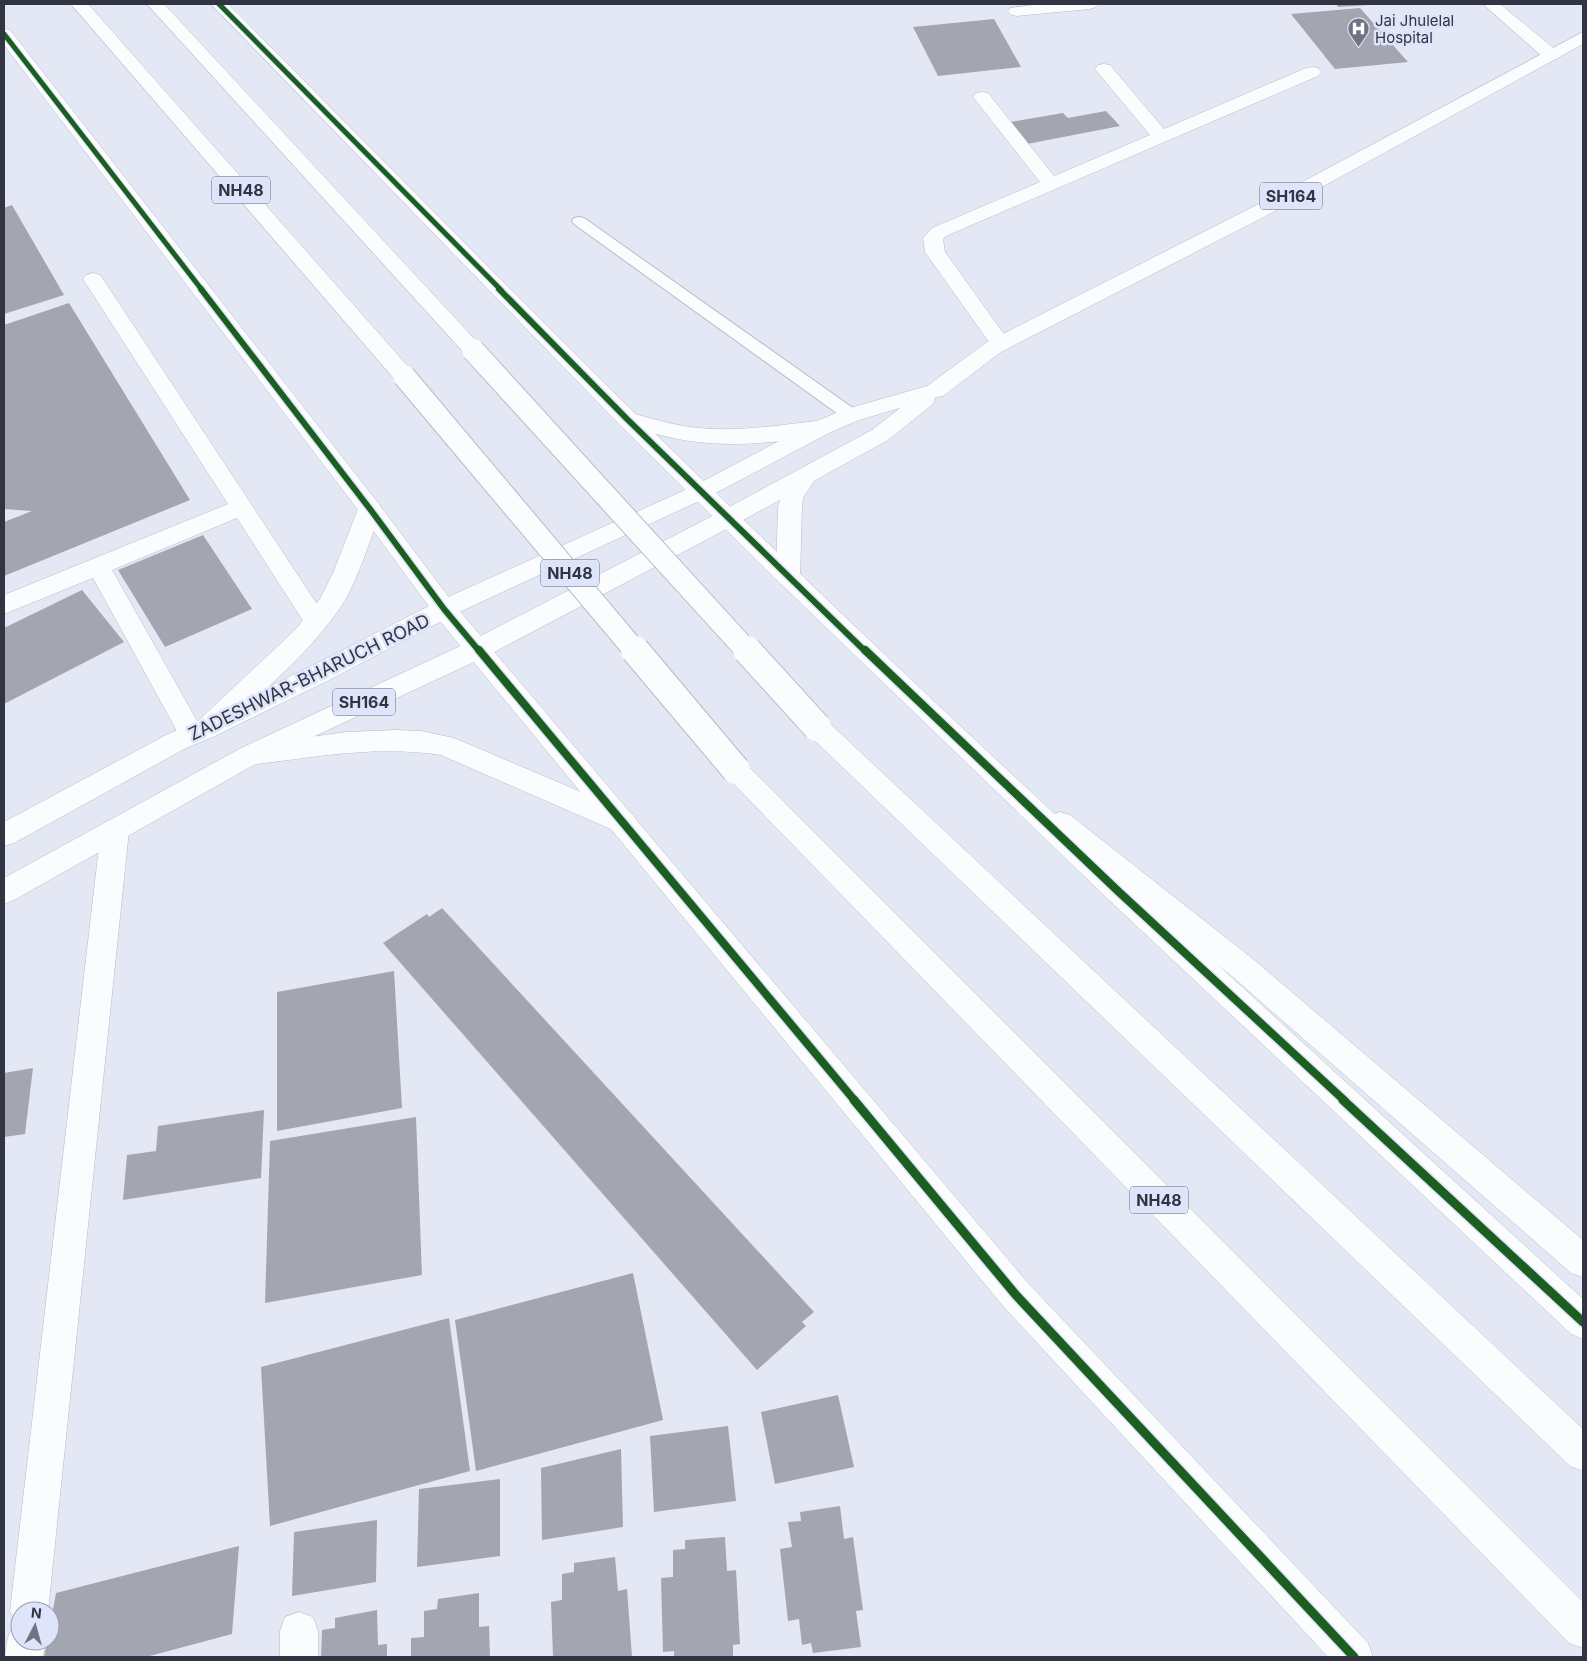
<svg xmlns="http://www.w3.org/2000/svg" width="1587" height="1661" font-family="Inter,sans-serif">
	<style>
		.building { fill: #a3a6b1 }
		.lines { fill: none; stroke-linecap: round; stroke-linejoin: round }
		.service-casing { stroke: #b8bbc7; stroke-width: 2 }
		.minor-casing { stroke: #b8bbc7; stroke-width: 1 }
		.tertiary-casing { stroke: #b8bbc7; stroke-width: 1 }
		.primary-casing { stroke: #b8bbc7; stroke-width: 1 }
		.trunk-casing { stroke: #b8bbc7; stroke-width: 1 }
		.service { fill: #fbfcfd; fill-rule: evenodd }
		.minor { fill: #fbfcfd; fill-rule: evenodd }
		.tertiary { fill: #fbfcfd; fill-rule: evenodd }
		.primary { fill: #fbfcfd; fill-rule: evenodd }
		.trunk { fill: #fbfcfd; fill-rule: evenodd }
		.trunk-bridge-far1-casing { stroke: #b8bbc7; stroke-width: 24; stroke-linecap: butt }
		.trunk-bridge-casing { stroke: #b8bbc7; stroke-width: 30; stroke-linecap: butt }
		.trunk-bridge-far1 { stroke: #fbfcfd; stroke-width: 22 }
		.trunk-bridge { stroke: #fbfcfd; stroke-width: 28 }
		.cycleway-far3-casing { stroke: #dee4fa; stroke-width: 7 }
		.cycleway-far2-casing { stroke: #dee4fa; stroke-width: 9 }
		.cycleway-far1-casing { stroke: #dee4fa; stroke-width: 11 }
		.cycleway-casing { stroke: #dee4fa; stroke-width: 12 }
		.cycleway-far3 { stroke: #1b5e20; stroke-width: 5 }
		.cycleway-far2 { stroke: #1b5e20; stroke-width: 6 }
		.cycleway-far1 { stroke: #1b5e20; stroke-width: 8 }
		.cycleway { stroke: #1b5e20; stroke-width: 9 }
		.labels { text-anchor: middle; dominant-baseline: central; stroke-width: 5; stroke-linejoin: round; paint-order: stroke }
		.far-poi-label { font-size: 15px; fill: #313543; stroke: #dee4fa; text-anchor: start }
		.shield { fill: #dee4fa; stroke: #656a7a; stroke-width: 1 }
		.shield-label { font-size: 16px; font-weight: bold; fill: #313543 }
		.street-label { font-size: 18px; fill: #313543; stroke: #dee4fa }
	</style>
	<rect width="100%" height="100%" fill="#e4e8f4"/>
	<g class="building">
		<path d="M1336,4H1368V5L1338,7Z"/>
		<path d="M1360,8L1408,62L1335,69L1291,14Z"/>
		<path d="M994,19L1021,67L938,76L913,27Z"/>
		<path d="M1106,111L1120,126L1027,144L1010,122L1063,113L1068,118Z"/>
		<path d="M12,205L64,295L4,314V208Z"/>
		<path d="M69,303L190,500L4,576V522L32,511L4,509V325Z"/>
		<path d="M203,535L252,609L165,647L118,570Z"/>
		<path d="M82,590L124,642L4,704V628Z"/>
		<path d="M442,908L814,1312L802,1322L806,1326L757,1370L383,943L427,914L429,917Z"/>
		<path d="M394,971L402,1108L277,1131V992Z"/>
		<path d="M33,1068L25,1134L4,1137V1073Z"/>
		<path d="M264,1110L261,1178L123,1200L127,1155L156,1151L158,1126Z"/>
		<path d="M416,1117L422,1275L265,1303L270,1141Z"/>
		<path d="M633,1273L663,1420L476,1471L455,1320Z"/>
		<path d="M449,1318L470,1471L270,1526L261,1367Z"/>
		<path d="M838,1395L854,1467L775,1484L761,1412Z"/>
		<path d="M728,1426L736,1501L654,1512L650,1436Z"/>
		<path d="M621,1449L623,1527L542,1540L541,1468Z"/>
		<path d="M500,1479V1556L417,1567L419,1489Z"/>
		<path d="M840,1506L844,1539L853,1537L863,1610L856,1611L861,1647L813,1653L811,1643L802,1645L799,1619L788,1621L780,1549L792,1547L788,1522L801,1521L800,1512Z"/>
		<path d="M377,1520L376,1582L292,1596L294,1532Z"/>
		<path d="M725,1537L727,1571L736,1570L740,1644L733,1645V1657H674V1651L663,1652L661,1578L673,1577V1550L685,1549V1540Z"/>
		<path d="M239,1546L232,1634L146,1657H44L47,1641H50V1626L56,1593Z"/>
		<path d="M615,1557L618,1591L627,1589L632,1657H553L551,1602L562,1600V1574L574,1572V1563Z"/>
		<path d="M479,1593V1627L489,1626L490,1657H411V1638L424,1637V1611L437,1609L438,1599Z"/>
		<path d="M377,1610L378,1645L387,1644V1657H321L322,1630L335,1628V1618Z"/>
	</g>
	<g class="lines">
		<defs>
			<path id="service" d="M579,217L584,218L857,411L859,415L857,419L851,420L845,419L574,224L572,221L574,218Z"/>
			<g id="minor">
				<path d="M1041,4H1098L1096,7L1090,9L1016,16L1010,14L1008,11L1010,8Z"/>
				<path d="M1483,4H1500L1557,51L1559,55L1557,59H1545Z"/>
				<path d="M1104,64L1110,65L1164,129L1306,68L1312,67L1318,68L1321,72L1318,76L946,236L943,239L945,252L1011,344L1008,349L1001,350L994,349L925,252L923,238L932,228L1040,182L973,97L976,93L982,92L988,93L1054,176L1150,135L1095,69L1098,65Z"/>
				<path d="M93,273L100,275L103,279L328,621L325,627L316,630L307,627L237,518L112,570L205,735L201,742L192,745L183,742L93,578L4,614V595L228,504L83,279L86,275Z"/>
				<path d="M1060,812L1070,815L1253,959L1583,1240V1277L1571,1273L1233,977L1050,831L1046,823L1050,815Z"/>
				<path d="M115,819L125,822L129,830L48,1611H20V1641H45L43,1657H5L7,1641L12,1627L17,1625L10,1611L101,830L105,822Z"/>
				<path d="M299,1612L313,1617L318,1631V1657H280V1631L285,1617Z"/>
			</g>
			<g id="tertiary">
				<path d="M211,4H228C416,193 602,385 795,569C1053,817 1319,1057 1583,1299V1339L1571,1334L1109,900L780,583L619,424Z"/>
				<path d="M4,29L10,30L378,503L453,603L1027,1282L1368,1643L1373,1657H1328L1003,1306L435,615L362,515L4,45Z"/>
			</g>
			<path id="primary" d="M1583,32V44L1320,188L1001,352L943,396L934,398L935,400L932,405L888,440L736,524L487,656L259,762L14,900L4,904V878L241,748L469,642L720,512L872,430L900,408L859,420L831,432L710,496L453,615L331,679L215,736L186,748L14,843L4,846V822L168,734L197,722L313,665L435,603L694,486L815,422L843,410L927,386L987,342L1306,180Z"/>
			<g id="trunk">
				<path d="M71,4H88L412,371L415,376L412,381L404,383L396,381Z"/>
				<path d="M147,4H164L480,345L483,350L480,355L473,356L466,355Z"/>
				<path d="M627,412C651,418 675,426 699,428C740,432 782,425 823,420L831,422L834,427L831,432C794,442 736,447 698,442C671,439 645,431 619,424L616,419L619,414Z"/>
				<path d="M807,467L815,470L818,475L803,498L802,507L800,577L796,583L788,585L780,583L776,577L778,507L781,497L799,470Z"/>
				<path d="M370,501L378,503L382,509C369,541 358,583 338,611C305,658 257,696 215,736L206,739L197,736L193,729L197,722L295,630L320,599L333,573L358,509L362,503Z"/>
				<path d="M817,717L826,720L1583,1429V1471L1570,1466L808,734L804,727L808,720Z"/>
				<path d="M396,730L421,731L454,738L633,814L637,822L633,830L623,833L613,830L441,755C377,745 314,757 250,765L241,762L237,755L241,748L250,745L347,732Z"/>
				<path d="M736,760L745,763L1583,1602V1648L1569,1643L727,777L723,770L727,763Z"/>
			</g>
		</defs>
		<use href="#service" class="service-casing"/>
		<use href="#minor" class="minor-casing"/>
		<use href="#tertiary" class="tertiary-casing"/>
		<use href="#primary" class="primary-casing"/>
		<use href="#trunk" class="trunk-casing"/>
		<use href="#service" class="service"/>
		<use href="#minor" class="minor"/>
		<use href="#tertiary" class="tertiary"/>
		<use href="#primary" class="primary"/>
		<use href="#trunk" class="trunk"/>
		<defs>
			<g id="trunk-bridge-far1">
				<path d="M473,350L748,652"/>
				<path d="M404,376L636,652"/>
			</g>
			<g id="trunk-bridge">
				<path d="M635,650L736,770"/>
				<path d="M747,650L817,727"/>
			</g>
		</defs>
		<use href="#trunk-bridge-far1" class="trunk-bridge-far1-casing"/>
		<use href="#trunk-bridge" class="trunk-bridge-casing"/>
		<use href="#trunk-bridge-far1" class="trunk-bridge-far1"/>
		<use href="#trunk-bridge" class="trunk-bridge"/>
		<defs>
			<g id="cycleway-far3">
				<path d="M219,4L501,290"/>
				<path d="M4,34L202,290"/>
			</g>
			<g id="cycleway-far2">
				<path d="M201,289L370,509L444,609L480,652"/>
				<path d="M499,289L627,419L866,652"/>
			</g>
			<g id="cycleway-far1">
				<path d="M479,650L855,1101"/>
				<path d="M865,650L1119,892L1345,1101"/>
			</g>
			<g id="cycleway">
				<path d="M854,1100L1015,1294L1354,1657"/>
				<path d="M1343,1100L1583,1322"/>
			</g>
		</defs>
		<use href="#cycleway-far3" class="cycleway-far3-casing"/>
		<use href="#cycleway-far2" class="cycleway-far2-casing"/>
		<use href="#cycleway-far1" class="cycleway-far1-casing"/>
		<use href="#cycleway" class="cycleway-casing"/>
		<use href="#cycleway-far3" class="cycleway-far3"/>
		<use href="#cycleway-far2" class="cycleway-far2"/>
		<use href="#cycleway-far1" class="cycleway-far1"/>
		<use href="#cycleway" class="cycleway"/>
	</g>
	<defs>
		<symbol id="hospital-pin" viewBox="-11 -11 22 30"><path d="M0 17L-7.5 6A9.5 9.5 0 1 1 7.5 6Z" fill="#707481" stroke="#dee4fa"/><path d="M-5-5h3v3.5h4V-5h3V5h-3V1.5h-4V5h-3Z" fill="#fff"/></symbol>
	</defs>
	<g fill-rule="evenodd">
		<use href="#hospital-pin" x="1346" y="16" width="25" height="34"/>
	</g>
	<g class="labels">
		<g class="far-poi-label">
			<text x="1375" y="20">Jai Jhulelal<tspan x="1375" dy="17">Hospital</tspan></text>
		</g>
		<g class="shield">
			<rect x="212" y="176.5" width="58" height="27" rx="4"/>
			<rect x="1260" y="182.5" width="62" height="27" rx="4"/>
			<rect x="541" y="559.5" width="58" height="27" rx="4"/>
			<rect x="333" y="688.5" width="62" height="27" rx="4"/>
			<rect x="1130" y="1186.5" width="58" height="27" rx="4"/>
		</g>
		<g class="shield-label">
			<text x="241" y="190">NH48</text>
			<text x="1291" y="196">SH164</text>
			<text x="570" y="573">NH48</text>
			<text x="364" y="702">SH164</text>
			<text x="1159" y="1200">NH48</text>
		</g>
		<g class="street-label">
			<text transform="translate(309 677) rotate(-26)">ZADESHWAR-BHARUCH ROAD</text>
		</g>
	</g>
	<rect width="1587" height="1661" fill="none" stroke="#313543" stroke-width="10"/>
	<g transform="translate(35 1626) rotate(6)"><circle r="24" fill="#dee4fa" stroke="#999eb1"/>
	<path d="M0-4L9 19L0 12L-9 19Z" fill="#707481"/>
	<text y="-8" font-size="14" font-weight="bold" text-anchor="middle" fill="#313543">N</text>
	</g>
</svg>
